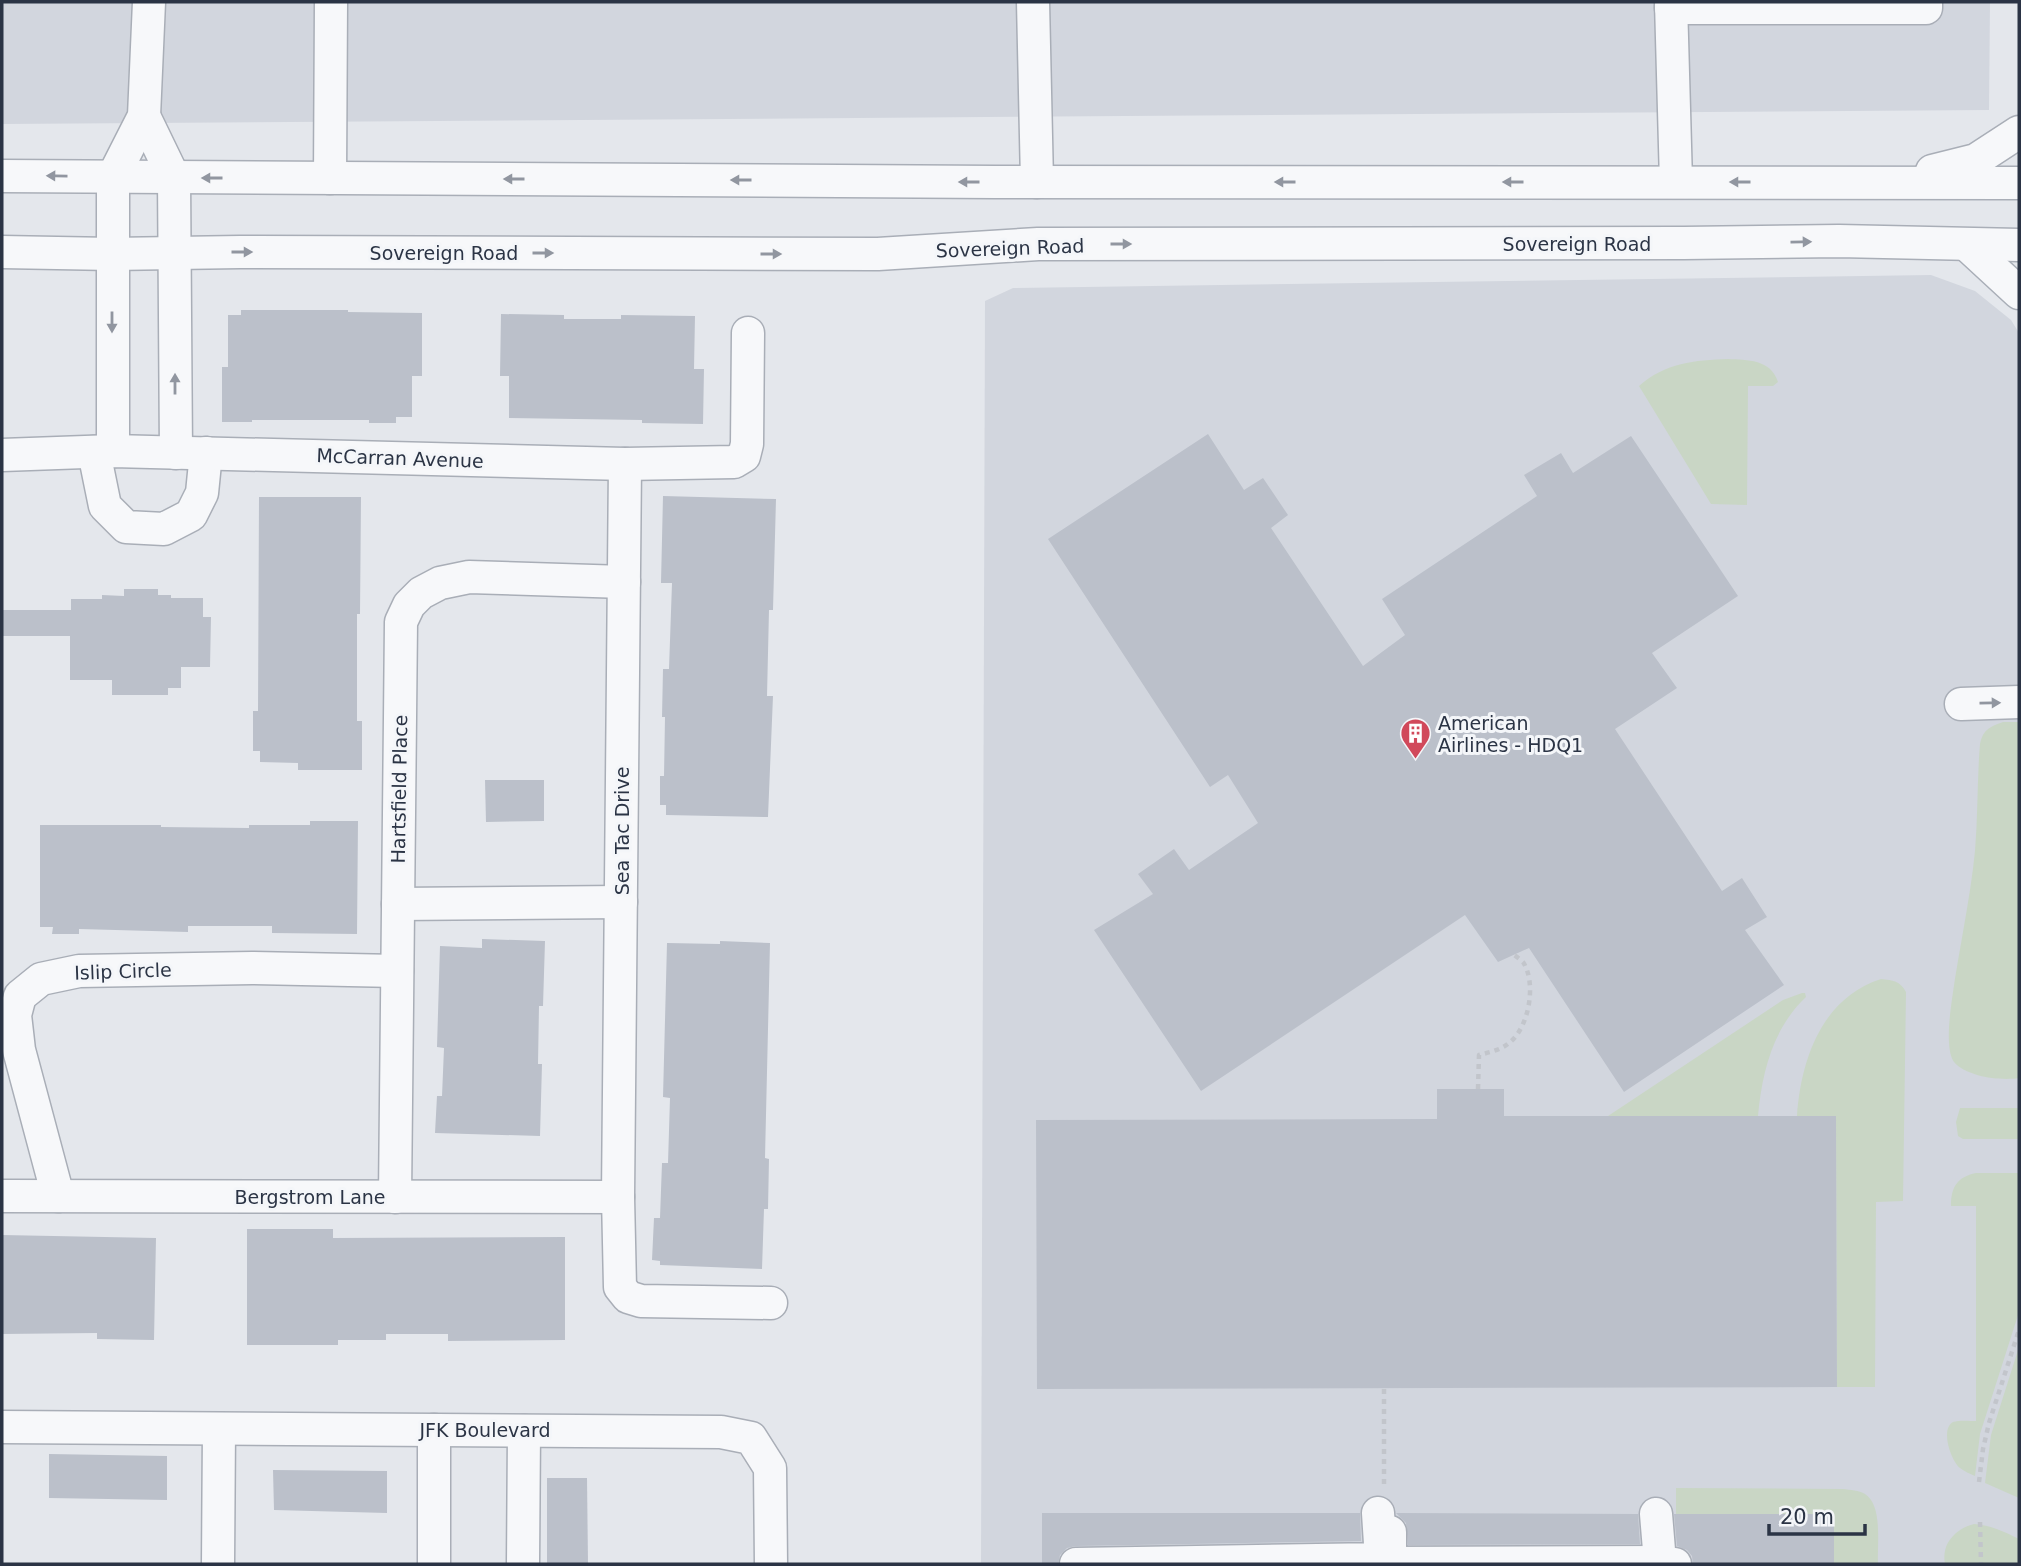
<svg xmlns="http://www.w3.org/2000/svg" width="2021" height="1566" font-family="'DejaVu Sans',sans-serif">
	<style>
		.built { fill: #d2d6de }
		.green { fill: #c9d6c5 }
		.building { fill: #bbc0ca }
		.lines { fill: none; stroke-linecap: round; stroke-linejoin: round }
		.minor-casing { stroke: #a9aeb7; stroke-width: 35 }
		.path { stroke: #c2c5cb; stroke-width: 4.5; stroke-dasharray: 5 5; stroke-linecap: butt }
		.minor { stroke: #f7f8fa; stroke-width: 32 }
		.oneway { fill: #9196a0 }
		.labels { text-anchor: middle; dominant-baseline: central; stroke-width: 6; stroke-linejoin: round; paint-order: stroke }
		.street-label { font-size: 19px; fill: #2b3445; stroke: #f4f6f9 }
		.poi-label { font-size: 19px; fill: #2b3445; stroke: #f4f6f9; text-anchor: start }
	</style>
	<rect width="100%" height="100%" fill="#e4e7ec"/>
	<g class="built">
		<path d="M2,2H1990L1989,110L2,124Z"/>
		<path d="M1931,275L1975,291L2011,320L2019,333V1564H981L985,301L1013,288Z"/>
	</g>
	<g class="green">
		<path d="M1728,359C1747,360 1771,359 1778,382L1773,386H1748L1747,505L1711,504L1639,386C1665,363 1695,360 1728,359Z"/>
		<path d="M2003,722H2019V1078C2001,1081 1967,1077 1954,1062C1945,1049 1950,1014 1952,999C1959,949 1970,901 1975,851C1978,815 1977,780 1980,744C1983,730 1989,727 2003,722Z"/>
		<path d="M1881,979C1893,980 1900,981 1906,992L1903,1201L1876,1202L1875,1387H1837L1836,1116H1797C1801,1059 1822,998 1881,979Z"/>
		<path d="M1802,993H1805L1806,997C1773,1028 1762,1072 1758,1116H1608L1783,1000Z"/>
		<path d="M1960,1108H2019V1139H1963L1958,1136L1956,1122Z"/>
		<path d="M1976,1173H2019V1312L1980,1434L1975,1476C1970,1474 1964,1471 1960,1468C1951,1461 1940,1429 1953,1422C1959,1420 1970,1421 1976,1421V1206H1951C1951,1187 1957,1177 1976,1173Z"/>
		<path d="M2019,1347V1498L1985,1483L1991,1435Z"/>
		<path d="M1676,1488L1843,1489C1850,1490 1859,1490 1865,1494C1883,1505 1877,1545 1878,1564H1834V1514H1676Z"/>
		<path d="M1974,1524C1990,1525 2005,1532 2019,1539V1564H1945C1941,1544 1955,1529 1974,1524Z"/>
	</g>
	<g class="building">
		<path d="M241,310H348V312L422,313V376H412V417H396V423H369V420H252V422H222V367H228V315H241Z"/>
		<path d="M501,314L564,315V319H621V315L695,316L694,369H704L703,424L642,423V420L509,418V376H500Z"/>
		<path d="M1208,434L1244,490L1263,478L1288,515L1271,528L1363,666L1405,635L1382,599L1537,496L1524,475L1561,453L1573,473L1631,436L1738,596L1652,653L1677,688L1615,729L1722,891L1742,878L1767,917L1745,930L1784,985L1624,1092L1529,948L1498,962L1465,915L1201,1091L1094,930L1153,894L1138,874L1174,849L1189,870L1258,823L1228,775L1210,787L1048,539Z"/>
		<path d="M663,496L776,499L773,610H769L767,696H773L768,817L666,815V805H660V776H664L665,717H662L663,669H669L672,583H661Z"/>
		<path d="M259,497H361L360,614H357V721H362V770H298V763L260,762V751H253V711H258Z"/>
		<path d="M124,589H158V595H171V598H203V617H211L210,667H181V688H168V695H112V680H70V636H2V610H71V599H102V595L124,596Z"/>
		<path d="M485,780H544V821L486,822Z"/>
		<path d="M310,821H358L357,934L272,933V926H188V932L79,929V934H52L53,927H40V825H161V827L249,828V825H310Z"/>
		<path d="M482,939L545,941L543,1006H539L538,1064H542L540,1136L435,1133L437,1096H442L444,1048L437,1047L440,946L482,948Z"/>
		<path d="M720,941L770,943L765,1158L769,1159L768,1209H764L762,1269L660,1265V1261L652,1260L654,1218H660L662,1163H668L670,1098L663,1097L667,943L720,944Z"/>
		<path d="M1437,1089H1504V1116H1836L1837,1387L1037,1389L1036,1120L1437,1119Z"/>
		<path d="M247,1229H333V1238L565,1237V1340L448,1341V1334H386V1340H338V1345H247Z"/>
		<path d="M2,1235L156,1238L154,1340L97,1339V1333L2,1334Z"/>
		<path d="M49,1454L167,1456V1500L49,1498Z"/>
		<path d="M273,1470L387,1471V1513L274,1510Z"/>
		<path d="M547,1478H587L588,1564H547Z"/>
		<path d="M1042,1513H1360L1361,1541L1076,1546L1067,1548L1060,1555L1058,1564H1042Z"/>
		<path d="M1396,1513L1638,1514L1640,1544L1408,1545L1406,1523Z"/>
		<path d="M1674,1514H1834V1564H1693L1692,1556L1687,1550L1677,1546Z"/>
	</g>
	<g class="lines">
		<defs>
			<g id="minor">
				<path d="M1033,2L1037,182"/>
				<path d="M1671,2L1676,182"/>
				<path d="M1671,8H1926V2"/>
				<path d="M144,116L174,178L176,453"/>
				<path d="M1932,171L1976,160L2019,132"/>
				<path d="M2,176L995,182L2019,183"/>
				<path d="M330,178L331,2"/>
				<path d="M1967,245L2019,293"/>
				<path d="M2,252L112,254L240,252L878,254L1038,244L1684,243L1839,241L2019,245"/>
				<path d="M113,451V177L144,116L149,2"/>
				<path d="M94,452L105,506L126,527L164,529L191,515L202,493L206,453"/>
				<path d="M2,455L113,451L625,464L734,462L744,456L747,444L748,333"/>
				<path d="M625,464L618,1197L620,1287L628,1297L641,1301L771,1303"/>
				<path d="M1961,704L2019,702"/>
				<path d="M398,904L621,902"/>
				<path d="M2,1196L618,1197"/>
				<path d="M58,1196L19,1050L15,1015L20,996L41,979L79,971L252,968L397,971"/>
				<path d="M395,1197L401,622L409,605L421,593L440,583L469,577L624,582"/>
				<path d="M2,1427L721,1432L751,1438L770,1468L771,1564"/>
				<path d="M434,1430V1564"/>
				<path d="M1656,1514L1660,1562L1675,1564"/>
				<path d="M1390,1532V1563L1660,1562"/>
				<path d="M218,1564L219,1429"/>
				<path d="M523,1564L524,1431"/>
				<path d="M1076,1564L1381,1559L1378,1513"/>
			</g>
		</defs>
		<use href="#minor" class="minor-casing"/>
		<g class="path">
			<path d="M1478,1089L1479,1055C1490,1052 1501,1050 1509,1043C1529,1028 1537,983 1523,962C1522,961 1516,956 1514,955"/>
			<path d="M1979,1482L1983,1449L1989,1423L2019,1330"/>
			<path d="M1384,1484V1388"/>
			<path d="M1980,1522L1981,1564"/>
		</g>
		<use href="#minor" class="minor"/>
	</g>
	<defs><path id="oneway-solid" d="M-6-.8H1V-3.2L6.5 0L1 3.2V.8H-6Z" transform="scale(1.75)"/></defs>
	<g class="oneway">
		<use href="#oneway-solid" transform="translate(57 176) rotate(-179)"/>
		<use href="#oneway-solid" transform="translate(212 178) rotate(-180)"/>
		<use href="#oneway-solid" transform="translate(514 179) rotate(-180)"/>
		<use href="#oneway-solid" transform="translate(741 180) rotate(-180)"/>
		<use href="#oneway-solid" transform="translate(969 182) rotate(-180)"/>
		<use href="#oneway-solid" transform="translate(1285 182) rotate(180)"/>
		<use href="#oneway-solid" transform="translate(1513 182) rotate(180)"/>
		<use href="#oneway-solid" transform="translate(1740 182) rotate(180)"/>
		<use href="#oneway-solid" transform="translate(1801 242) rotate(-1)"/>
		<use href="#oneway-solid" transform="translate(1121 244)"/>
		<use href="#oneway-solid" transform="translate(242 252)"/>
		<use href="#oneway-solid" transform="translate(543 253)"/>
		<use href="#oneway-solid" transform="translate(771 254)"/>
		<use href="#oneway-solid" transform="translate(112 322) rotate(90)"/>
		<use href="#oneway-solid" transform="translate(175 384) rotate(-90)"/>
		<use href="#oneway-solid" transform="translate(1990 703) rotate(-1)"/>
	</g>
	<defs>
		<symbol id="building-pin" viewBox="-11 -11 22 30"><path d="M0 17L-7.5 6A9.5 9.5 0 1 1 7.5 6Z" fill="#d1495b" stroke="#f4f6f9"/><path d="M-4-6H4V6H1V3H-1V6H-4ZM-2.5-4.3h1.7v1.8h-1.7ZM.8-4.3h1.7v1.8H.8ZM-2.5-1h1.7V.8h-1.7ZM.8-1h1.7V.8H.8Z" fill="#fff"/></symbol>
	</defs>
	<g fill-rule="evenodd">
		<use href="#building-pin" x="1398" y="716" width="35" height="47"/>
	</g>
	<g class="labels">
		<g class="street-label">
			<text x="1577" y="244">Sovereign Road</text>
			<text transform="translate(1010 248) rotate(-2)">Sovereign Road</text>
			<text x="444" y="253">Sovereign Road</text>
			<text transform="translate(400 458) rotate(2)">McCarran Avenue</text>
			<text transform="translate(399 789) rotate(-89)">Hartsfield Place</text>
			<text transform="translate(622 831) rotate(-90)">Sea Tac Drive</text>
			<text transform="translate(123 971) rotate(-2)">Islip Circle</text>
			<text x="310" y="1197">Bergstrom Lane</text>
			<text x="485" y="1430">JFK Boulevard</text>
		</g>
		<g class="poi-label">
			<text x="1438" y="723">American<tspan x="1438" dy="22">Airlines - HDQ1</tspan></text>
		</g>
	</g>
	<rect width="2021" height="1566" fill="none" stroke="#2b3445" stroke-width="7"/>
	<path d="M1769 1524v10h96v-10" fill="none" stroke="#2b3445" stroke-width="3.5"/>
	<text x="1780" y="1524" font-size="21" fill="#2b3445" stroke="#f4f6f9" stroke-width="5" paint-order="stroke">20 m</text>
</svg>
